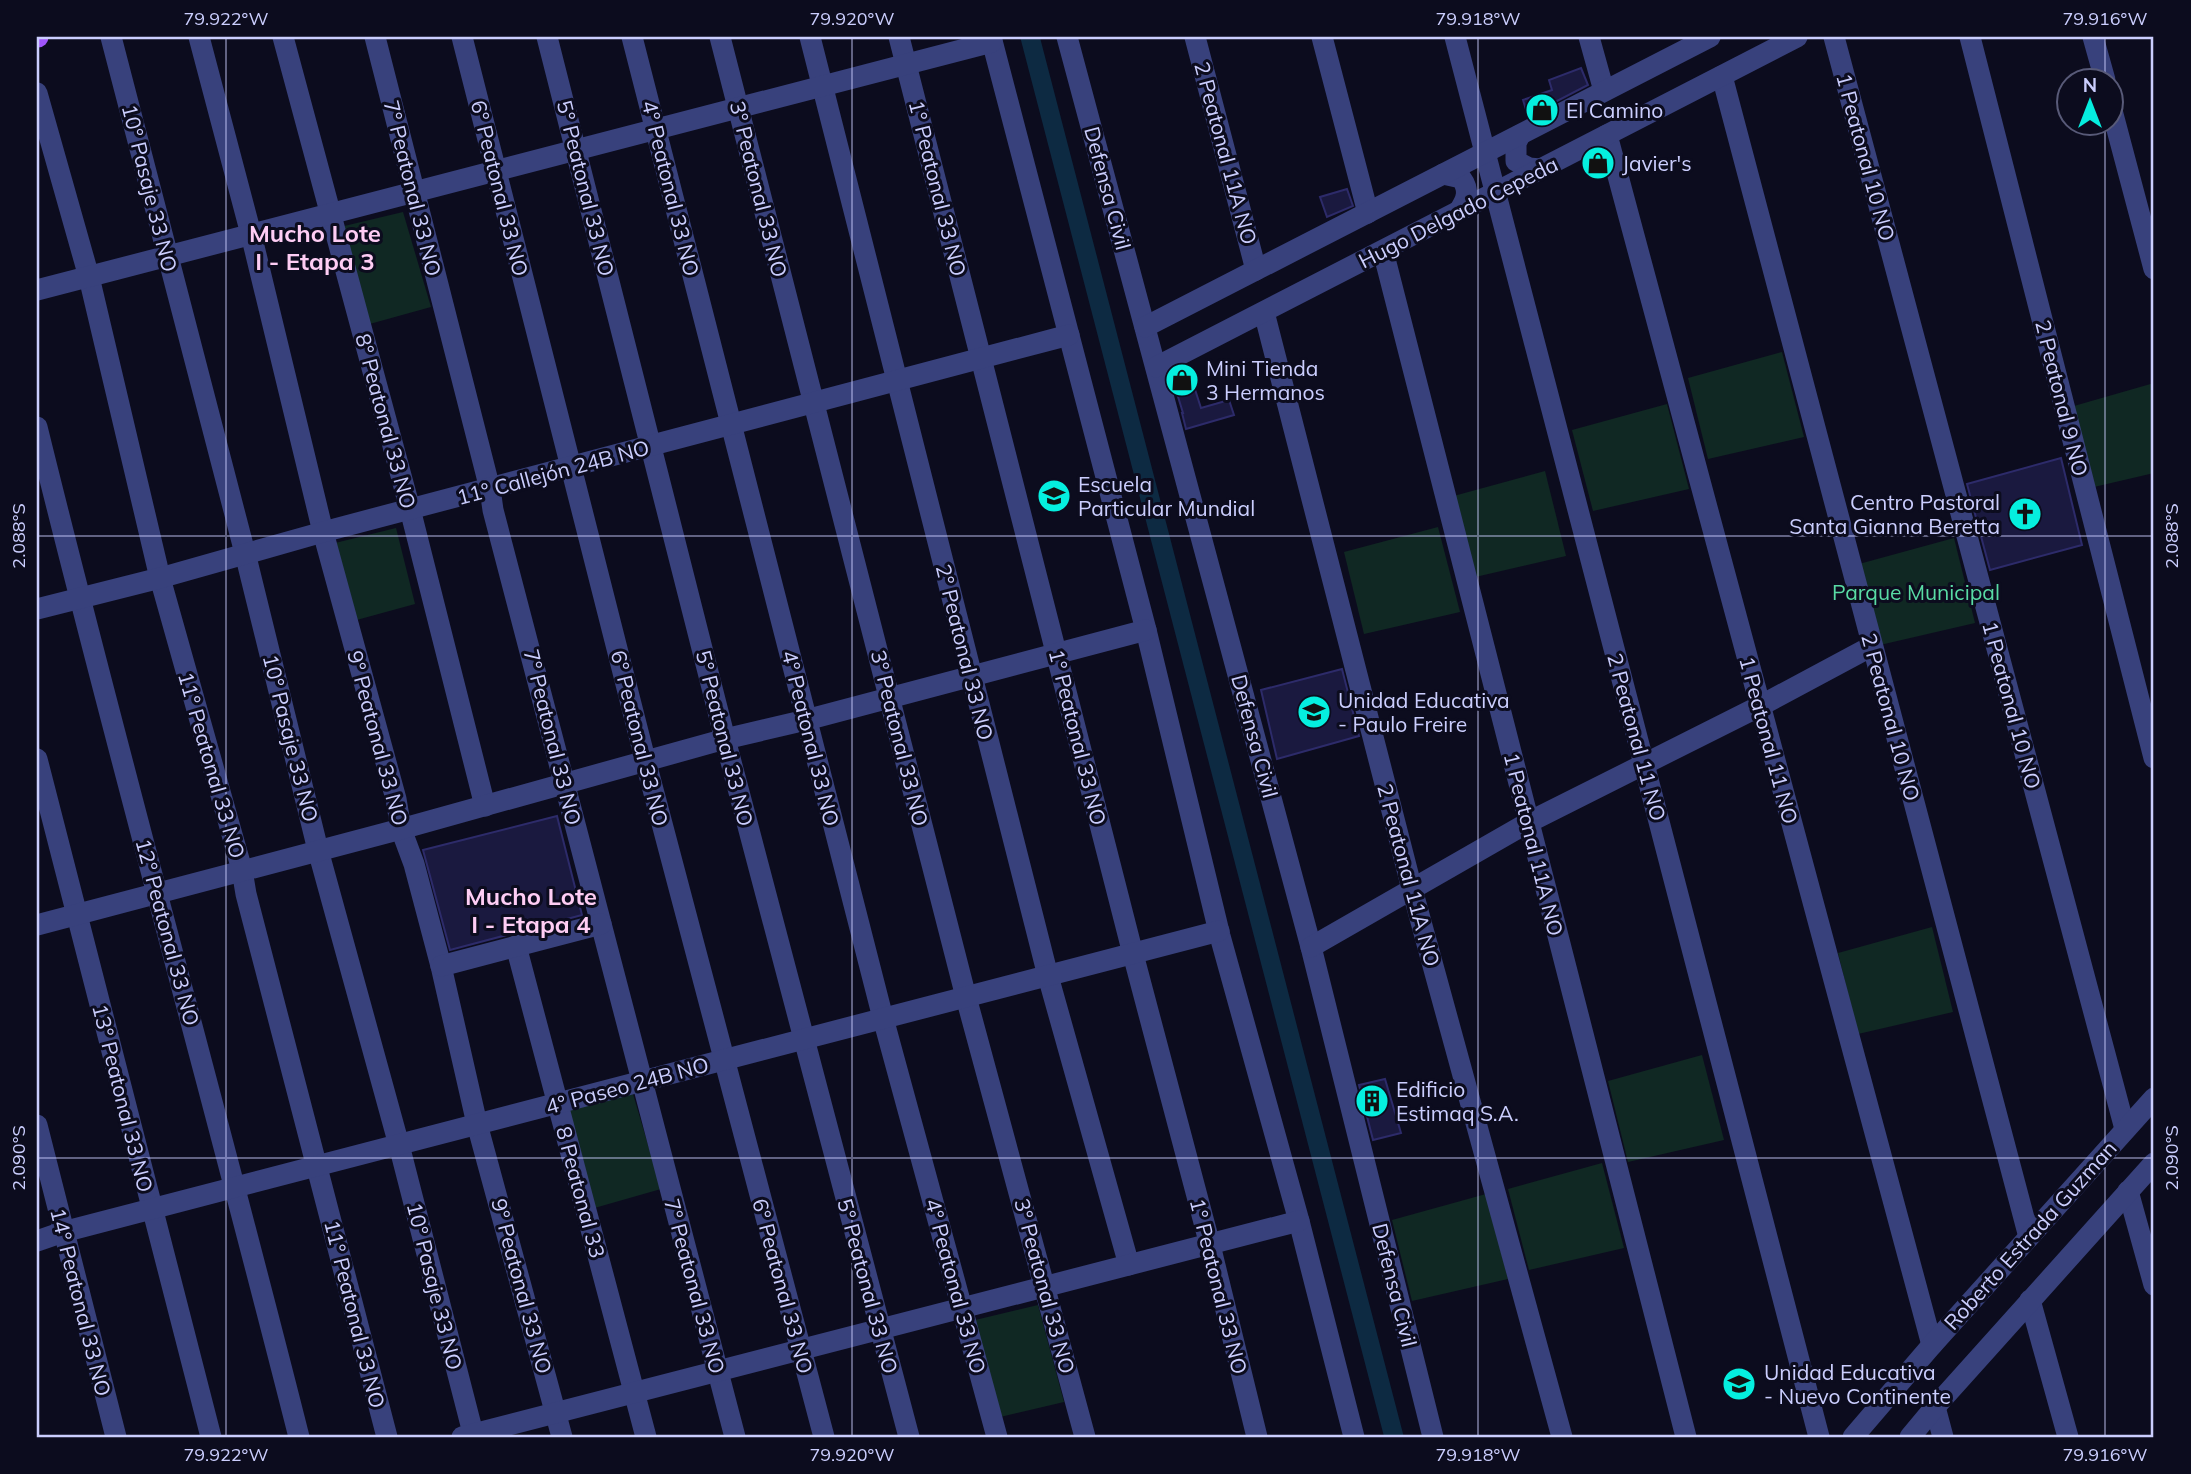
<svg xmlns="http://www.w3.org/2000/svg" width="2191" height="1474" font-family="Mulish,sans-serif">
	<style>
		.green { fill: #102823 }
		.lines { fill: none; stroke-linecap: round; stroke-linejoin: round }
		.canal { stroke: #0d2a42; stroke-width: 19 }
		.building { fill: #1a193f; stroke: #2d2b6a; stroke-width: 2 }
		.minor { stroke: #38417c; stroke-width: 21 }
		.major { stroke: #a054fb; stroke-width: 21 }
		.ticks { fill: none; stroke: #cbcefe; stroke-width: 2; stroke-opacity: 0.45 }
		.labels { text-anchor: middle; dominant-baseline: central; stroke-width: 6; stroke-linejoin: round; paint-order: stroke }
		.poi-label { font-size: 21px; fill: #cbcefe; stroke: #0c0c1e; text-anchor: start }
		.street-label { font-size: 21px; fill: #cbcefe; stroke: #0c0c1e }
		.park-label { font-size: 21px; fill: #59dba5; stroke: #0c0c1e }
		.quarter-label { font-size: 24px; font-weight: bold; fill: #fecdf4; stroke: #0c0c1e }
		.neatline { fill: none; stroke: #cbcefe; stroke-width: 2.5 }
		.ticks-label { font-size: 18px; text-anchor: middle; fill: #cbcefe }
	</style>
	<rect width="100%" height="100%" fill="#0c0c1e"/>
	<g class="green">
		<path d="M403,212L431,307L366,325L340,227Z"/>
		<path d="M1782,352L1804,437L1708,459L1688,378Z"/>
		<path d="M2154,383V473L2094,487L2074,406Z"/>
		<path d="M1667,404L1689,489L1593,511L1572,430Z"/>
		<path d="M1545,471L1566,556L1471,578L1450,497Z"/>
		<path d="M1438,527L1460,612L1364,634L1344,552Z"/>
		<path d="M396,528L415,604L353,621L331,544Z"/>
		<path d="M1954,538L1975,623L1880,645L1859,564Z"/>
		<path d="M1932,927L1953,1012L1858,1034L1838,953Z"/>
		<path d="M1702,1055L1724,1140L1628,1162L1608,1081Z"/>
		<path d="M633,1094L661,1189L591,1209L564,1111Z"/>
		<path d="M1602,1163L1624,1248L1529,1270L1508,1189Z"/>
		<path d="M1486,1194L1508,1279L1412,1301L1392,1220Z"/>
		<path d="M1038,1305L1064,1402L996,1418L971,1321Z"/>
	</g>
	<g class="lines">
		<path class="canal" d="M1030,37L1394,1437"/>
	</g>
	<g class="building">
		<path d="M1581,68L1588,85L1528,116L1523,100L1552,90L1549,80Z"/>
		<path d="M1347,189L1353,206L1327,217L1320,197Z"/>
		<path d="M1189,371L1201,408L1229,400L1234,415L1186,429L1182,413H1183L1172,377Z"/>
		<path d="M2061,458L2082,545L1990,570L1967,484Z"/>
		<path d="M1342,669L1359,736L1277,759L1261,690Z"/>
		<path d="M557,816L582,915L450,950L423,850Z"/>
		<path d="M1385,1079L1401,1133L1373,1140L1359,1085Z"/>
	</g>
	<g class="lines">
		<g class="minor">
			<path d="M111,37L245,553L318,850L399,1145L474,1437"/>
			<path d="M199,37L251,234L323,532L396,799L401,829L414,864L441,966L477,1124L562,1437"/>
			<path d="M283,37L410,509L485,806"/>
			<path d="M375,37L490,489L493,510L735,1437"/>
			<path d="M462,37L646,763L824,1437"/>
			<path d="M547,37L725,739L909,1437"/>
			<path d="M632,37L883,1018L997,1437"/>
			<path d="M720,37L966,997L1085,1437"/>
			<path d="M810,37L1048,976L1129,1265"/>
			<path d="M899,37L1133,954L1210,1245L1257,1437"/>
			<path d="M991,37L1146,630L1220,936L1299,1221L1354,1437"/>
			<path d="M1067,37L1311,947L1433,1437"/>
			<path d="M1195,37L1256,270"/>
			<path d="M1322,37L1368,213"/>
			<path d="M1455,37L1819,1437"/>
			<path d="M1589,37L1604,91"/>
			<path d="M1834,37L2125,1129"/>
			<path d="M1970,37L2154,758"/>
			<path d="M2093,37L2105,80"/>
			<path d="M1722,76L2029,1237"/>
			<path d="M37,93L89,277L160,578L242,870L246,894L387,1437"/>
			<path d="M2110,103L2154,269"/>
			<path d="M1520,135L1516,143V161L1529,168L1540,169"/>
			<path d="M1607,135L1932,1345"/>
			<path d="M1443,174L1461,178C1470,190 1467,199 1459,211"/>
			<path d="M1383,251L1686,1437"/>
			<path d="M37,290L992,42"/>
			<path d="M1264,312L1412,889L1562,1437"/>
			<path d="M1145,327L1710,37"/>
			<path d="M1156,367L1797,37"/>
			<path d="M37,427C120,765 214,1100 299,1437"/>
			<path d="M37,609L160,578L323,532L1069,335"/>
			<path d="M37,759L211,1437"/>
			<path d="M37,925L401,829L725,739L806,720L1146,630"/>
			<path d="M516,946L646,1437"/>
			<path d="M1311,947L1529,822L1760,706L1872,646"/>
			<path d="M441,966L601,924"/>
			<path d="M37,1125L116,1437"/>
			<path d="M2128,1191L2154,1285"/>
			<path d="M37,1241L63,1232L1219,931"/>
			<path d="M2030,1300L2068,1437"/>
			<path d="M1935,1407L1943,1437"/>
			<path d="M462,1437L1299,1221"/>
			<path d="M1853,1437L1932,1345L2154,1098"/>
			<path d="M1910,1437L1935,1407L2154,1163"/>
		</g>
		<path class="major" d="M37,37H38"/>
	</g>
	<path class="ticks" d="M226,37V1437M852,37V1437M1478,37V1437M2105,37V80M2105,122V1437M37,536H2154M37,1158H2154"/>
	<defs>
		<symbol id="shop-disc" viewBox="-11 -11 22 22"><circle r="9.5" fill="#05efdf" stroke="#0c0c1e"/><path d="M-5-2.5h2.3a2.7 3.5 0 0 1 5.4 0H5L5.5 6h-11ZM-1.5-2.5h3a1.5 2.3 0 0 0-3 0Z" fill="#111"/></symbol>
		<symbol id="school-disc" viewBox="-11 -11 22 22"><circle r="9.5" fill="#05efdf" stroke="#0c0c1e"/><path d="M0-5L7-2L0 1L-7-2ZM-4 1L0 2.5L4 1V4Q0 6-4 4Z" fill="#111"/></symbol>
		<symbol id="church-disc" viewBox="-11 -11 22 22"><circle r="9.5" fill="#05efdf" stroke="#0c0c1e"/><path d="M-1.2-6h2.4v3.5h3.3v2.4h-3.3V6h-2.4V-.1h-3.3v-2.4h3.3Z" fill="#111"/></symbol>
		<symbol id="building-disc" viewBox="-11 -11 22 22"><circle r="9.5" fill="#05efdf" stroke="#0c0c1e"/><path d="M-4-6H4V6H1V3H-1V6H-4ZM-2.5-4.3h1.7v1.8h-1.7ZM.8-4.3h1.7v1.8H.8ZM-2.5-1h1.7V.8h-1.7ZM.8-1h1.7V.8H.8Z" fill="#111"/></symbol>
	</defs>
	<g fill-rule="evenodd">
		<use href="#shop-disc" x="1523" y="91" width="38" height="38"/>
		<use href="#shop-disc" x="1579" y="144" width="38" height="38"/>
		<use href="#shop-disc" x="1163" y="361" width="38" height="38"/>
		<use href="#school-disc" x="1035" y="477" width="38" height="38"/>
		<use href="#church-disc" x="2006" y="495" width="38" height="38"/>
		<use href="#school-disc" x="1295" y="693" width="38" height="38"/>
		<use href="#building-disc" x="1353" y="1082" width="38" height="38"/>
		<use href="#school-disc" x="1720" y="1365" width="38" height="38"/>
	</g>
	<g class="labels">
		<g class="poi-label">
			<text x="1566" y="110">El Camino</text>
			<text x="1622" y="163">Javier's</text>
			<text x="1206" y="368">Mini Tienda<tspan x="1206" dy="24">3 Hermanos</tspan></text>
			<text x="1078" y="484">Escuela<tspan x="1078" dy="24">Particular Mundial</tspan></text>
			<text x="2000" y="502" text-anchor="end">Centro Pastoral<tspan x="2000" dy="24">Santa Gianna Beretta</tspan></text>
			<text x="1338" y="700">Unidad Educativa<tspan x="1338" dy="24">- Paulo Freire</tspan></text>
			<text x="1396" y="1089">Edificio<tspan x="1396" dy="24">Estimaq S.A.</tspan></text>
			<text x="1764" y="1372">Unidad Educativa<tspan x="1764" dy="24">- Nuevo Continente</tspan></text>
		</g>
		<g class="street-label">
			<text transform="translate(1226 153) rotate(75)">2 Peatonal 11A NO</text>
			<text transform="translate(1866 157) rotate(75)">1 Peatonal 10 NO</text>
			<text transform="translate(150 188) rotate(76)">10° Pasaje 33 NO</text>
			<text transform="translate(413 188) rotate(76)">7° Peatonal 33 NO</text>
			<text transform="translate(500 188) rotate(76)">6° Peatonal 33 NO</text>
			<text transform="translate(586 188) rotate(76)">5° Peatonal 33 NO</text>
			<text transform="translate(671 188) rotate(76)">4° Peatonal 33 NO</text>
			<text transform="translate(938 188) rotate(76)">1° Peatonal 33 NO</text>
			<text transform="translate(1108 188) rotate(75)">Defensa Civil</text>
			<text transform="translate(759 189) rotate(76)">3° Peatonal 33 NO</text>
			<text transform="translate(1458 212) rotate(-27)">Hugo Delgado Cepeda</text>
			<text transform="translate(2062 398) rotate(76)">2 Peatonal 9 NO</text>
			<text transform="translate(386 421) rotate(75)">8° Peatonal 33 NO</text>
			<text transform="translate(553 472) rotate(-15)">11° Callejón 24B NO</text>
			<text transform="translate(965 652) rotate(76)">2° Peatonal 33 NO</text>
			<text transform="translate(2012 705) rotate(75)">1 Peatonal 10 NO</text>
			<text transform="translate(1891 717) rotate(75)">2 Peatonal 10 NO</text>
			<text transform="translate(1255 736) rotate(75)">Defensa Civil</text>
			<text transform="translate(553 737) rotate(76)">7° Peatonal 33 NO</text>
			<text transform="translate(1078 737) rotate(76)">1° Peatonal 33 NO</text>
			<text transform="translate(1637 737) rotate(75)">2 Peatonal 11 NO</text>
			<text transform="translate(291 738) rotate(76)">10° Pasaje 33 NO</text>
			<text transform="translate(378 738) rotate(75)">9° Peatonal 33 NO</text>
			<text transform="translate(640 738) rotate(76)">6° Peatonal 33 NO</text>
			<text transform="translate(725 738) rotate(76)">5° Peatonal 33 NO</text>
			<text transform="translate(811 738) rotate(76)">4° Peatonal 33 NO</text>
			<text transform="translate(900 738) rotate(76)">3° Peatonal 33 NO</text>
			<text transform="translate(1769 740) rotate(75)">1 Peatonal 11 NO</text>
			<text transform="translate(212 765) rotate(74)">11° Peatonal 33 NO</text>
			<text transform="translate(1534 844) rotate(76)">1 Peatonal 11A NO</text>
			<text transform="translate(1409 875) rotate(75)">2 Peatonal 11A NO</text>
			<text transform="translate(168 932) rotate(75)">12° Peatonal 33 NO</text>
			<text transform="translate(627 1085) rotate(-15)">4° Paseo 24B NO</text>
			<text transform="translate(123 1098) rotate(76)">13° Peatonal 33 NO</text>
			<text transform="translate(581 1192) rotate(75)">8 Peatonal 33</text>
			<text transform="translate(2030 1235) rotate(-48)">Roberto Estrada Guzman</text>
			<text transform="translate(1395 1285) rotate(76)">Defensa Civil</text>
			<text transform="translate(435 1286) rotate(76)">10° Pasaje 33 NO</text>
			<text transform="translate(522 1286) rotate(75)">9° Peatonal 33 NO</text>
			<text transform="translate(695 1286) rotate(75)">7° Peatonal 33 NO</text>
			<text transform="translate(783 1286) rotate(75)">6° Peatonal 33 NO</text>
			<text transform="translate(868 1286) rotate(75)">5° Peatonal 33 NO</text>
			<text transform="translate(956 1286) rotate(75)">4° Peatonal 33 NO</text>
			<text transform="translate(1045 1286) rotate(75)">3° Peatonal 33 NO</text>
			<text transform="translate(1219 1286) rotate(76)">1° Peatonal 33 NO</text>
			<text transform="translate(81 1302) rotate(76)">14° Peatonal 33 NO</text>
			<text transform="translate(355 1314) rotate(76)">11° Peatonal 33 NO</text>
		</g>
		<g class="park-label">
			<text x="1916" y="592">Parque Municipal</text>
		</g>
		<g class="quarter-label">
			<text x="315" y="233">Mucho Lote<tspan x="315" dy="28">I - Etapa 3</tspan></text>
			<text x="531" y="896">Mucho Lote<tspan x="531" dy="28">I - Etapa 4</tspan></text>
		</g>
	</g>
	<rect width="2191" height="1474" fill="none" stroke="#0c0c1e" stroke-width="77"/>
	<g transform="translate(2090 102)"><circle r="33" fill="#0c0c1e" stroke="#585a78" stroke-width="2"/>
	<path d="M0-5L12 26L0 18L-12 26Z" fill="#05efdf"/>
	<text y="-10" font-size="19" font-weight="bold" text-anchor="middle" fill="#cbcefe">N</text>
	</g>
	<rect x="38" y="38" width="2114" height="1398" class="neatline"/>
	<g class="ticks-label">
		<text x="226" y="25">79.922°W</text>
		<text x="852" y="25">79.920°W</text>
		<text x="1478" y="25">79.918°W</text>
		<text x="2105" y="25">79.916°W</text>
		<text transform="translate(19 536) rotate(-90)" y="6">2.088°S</text>
		<text transform="translate(2172 536) rotate(-90)" y="6">2.088°S</text>
		<text transform="translate(19 1158) rotate(-90)" y="6">2.090°S</text>
		<text transform="translate(2172 1158) rotate(-90)" y="6">2.090°S</text>
		<text x="226" y="1461">79.922°W</text>
		<text x="852" y="1461">79.920°W</text>
		<text x="1478" y="1461">79.918°W</text>
		<text x="2105" y="1461">79.916°W</text>
	</g>
</svg>
